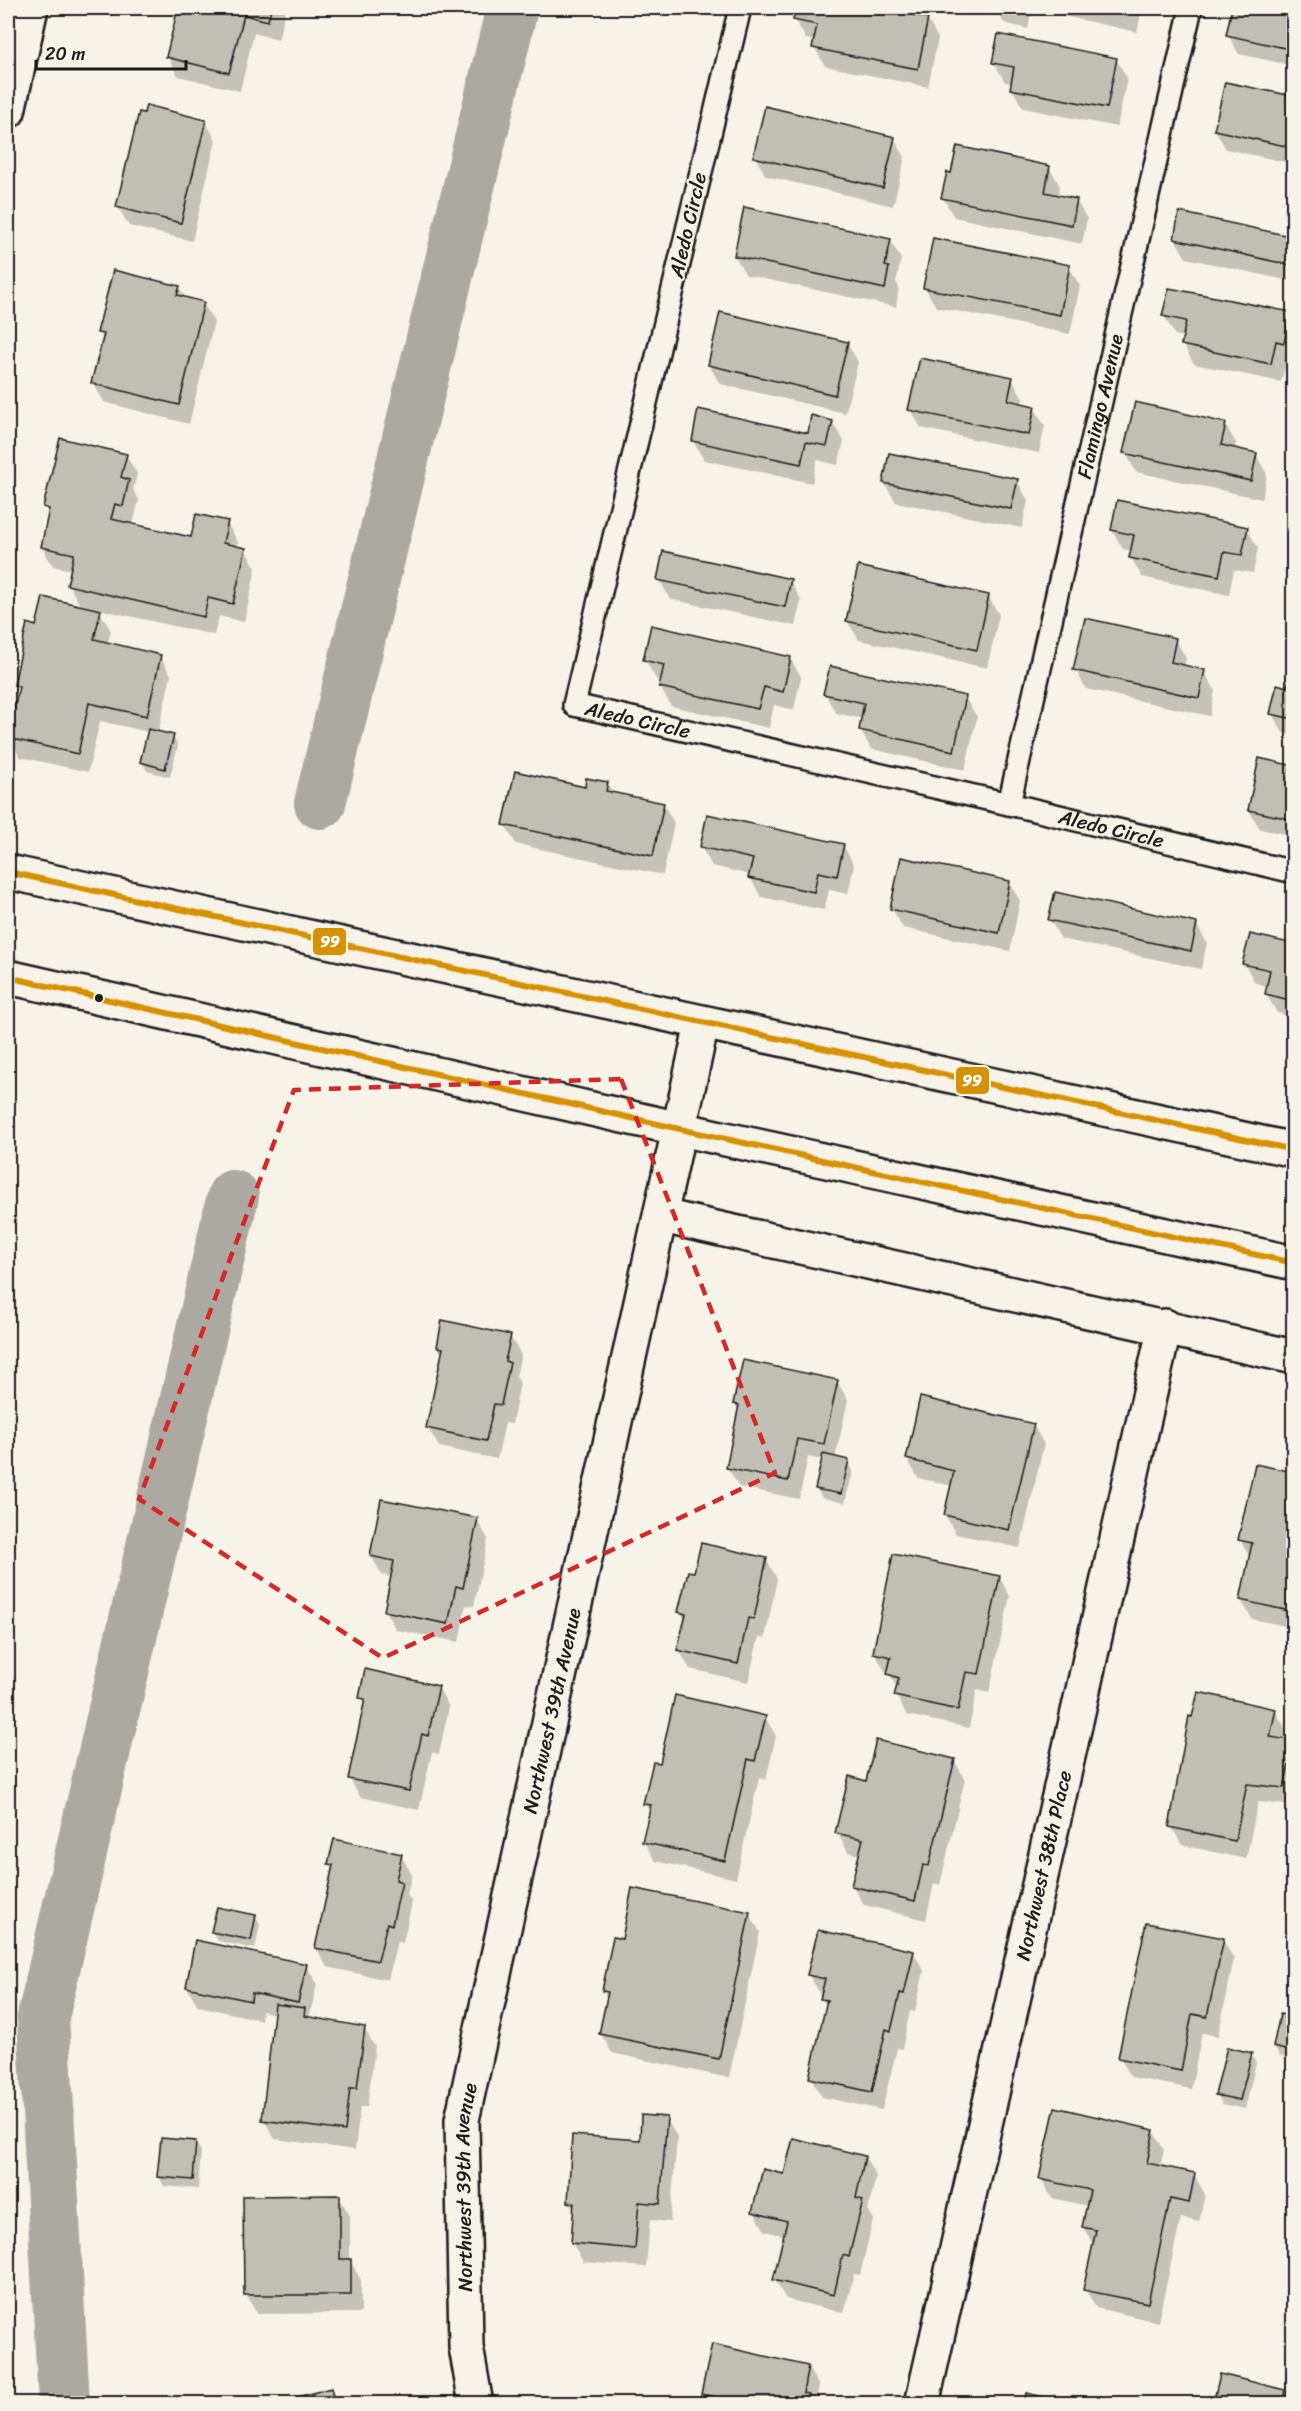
<svg xmlns="http://www.w3.org/2000/svg" width="1301" height="2411" font-family="Sriracha,sans-serif">
	<style>
		.shadow { fill: #0003 }
		.lines { fill: none; stroke-linecap: round; stroke-linejoin: round }
		.canal { stroke: #aca9a2; stroke-width: 52 }
		.building { fill: #c0beb5; stroke: #1c1c1c; stroke-width: 1.5 }
		.lane-casing { stroke: #1c1c1c; stroke-width: 26 }
		.street-casing { stroke: #1c1c1c; stroke-width: 38 }
		.primary-casing { stroke: #1c1c1c; stroke-width: 38 }
		.lane { stroke: #f7f3e8; stroke-width: 21 }
		.street { stroke: #f7f3e8; stroke-width: 33 }
		.primary { stroke: #f7f3e8; stroke-width: 33 }
		.bus-1-casing { stroke: #f7f3e8; stroke-width: 10 }
		.bus-1 { stroke: #d69104; stroke-width: 6 }
		.marked { fill: none; stroke: #d62828; stroke-width: 4.5; stroke-dasharray: 12 8; stroke-linejoin: round }
		.bus-dot { fill: #1c1c1c; stroke: #f7f3e8; stroke-width: 2 }
		.labels { text-anchor: middle; dominant-baseline: central; stroke-width: 4.5; stroke-linejoin: round; paint-order: stroke }
		.street-label { font-size: 20px; fill: #1c1c1c; stroke: #f7f3e8 }
		.line-badge { stroke: #f7f3e8; stroke-width: 2 }
		.badge-label { font-size: 16px; text-anchor: middle; font-weight: bold; fill: #fff }
	</style>
	<rect width="100%" height="100%" fill="#f7f3e8"/>
	<filter id="ink" filterUnits="userSpaceOnUse"><feTurbulence type="fractalNoise" baseFrequency=".0167" numOctaves="2"/><feDisplacementMap in="SourceGraphic" scale="12" xChannelSelector="R" yChannelSelector="G"/><feConvolveMatrix kernelMatrix="1 2 1 2 8 2 1 2 1" color-interpolation-filters="sRGB"/></filter>
	<g filter="url(#ink)">
		<g class="shadow">
			<path d="M178,8H286L278,40L254,33L240,91L178,76L167,56L179,10Z"/>
			<path d="M797,8H873L927,19L938,38L928,87L825,66L814,47L815,41L806,39L795,20Z"/>
			<path d="M995,8H1142L1137,32L1032,9L1028,29L1004,23Z"/>
			<path d="M1234,8H1294V66L1239,54L1228,35Z"/>
			<path d="M1116,59L1127,78L1117,127L1023,108L1012,89L1013,83L1005,82L994,63Z"/>
			<path d="M1294,80V164L1226,149L1215,130L1290,97Z"/>
			<path d="M205,121L216,140L192,241L129,226L118,207Z"/>
			<path d="M894,138L905,157L893,206L766,176L755,157Z"/>
			<path d="M1049,167L1060,186L1058,196L1076,200L1087,219L1082,244L954,217L943,198Z"/>
			<path d="M1175,239H1294V282L1186,258Z"/>
			<path d="M890,240L901,259L896,282L899,287L896,307L746,275L735,256Z"/>
			<path d="M1069,267L1080,286L1070,334L936,307L925,288Z"/>
			<path d="M179,287L186,299L203,303L214,322L189,424L104,402L93,383L104,341L99,332Z"/>
			<path d="M1290,313L1294,319V361L1287,360L1281,382L1194,364L1183,345L1184,337L1175,335L1164,316Z"/>
			<path d="M847,343L858,362L845,413L720,384L709,365Z"/>
			<path d="M1012,379L1023,398L1022,404L1034,407L1045,426L1039,453L921,428L910,409Z"/>
			<path d="M832,422L844,441L838,465L817,460L812,483L704,460L693,441L809,434Z"/>
			<path d="M1225,424L1236,443L1235,450L1256,455L1267,474L1262,499L1136,472L1125,452Z"/>
			<path d="M126,455L137,474L133,490L139,500L133,525L192,539L227,523L238,542L237,547L245,549L256,568L244,622L219,616L214,635L80,605L69,585L72,570L53,566L42,547L49,515L45,507Z"/>
			<path d="M1017,481L1028,500L1022,528L896,502L884,483Z"/>
			<path d="M1247,529L1258,548L1253,573L1234,570L1229,595L1142,577L1131,558L1132,551L1123,549L1112,530Z"/>
			<path d="M659,579L790,581L801,600L796,626L670,599Z"/>
			<path d="M988,596L999,615L987,668L859,640L847,621Z"/>
			<path d="M100,612L111,631L107,644L160,656L171,675L158,733L173,736L178,746L170,777L147,771L142,762L149,732L100,721L88,772L20,757L9,737L20,693L15,685L37,628Z"/>
			<path d="M1175,639L1186,658L1184,667L1204,671L1215,690L1210,716L1086,689L1075,669Z"/>
			<path d="M790,658L801,677L794,710L774,705L769,728L671,706L660,687L662,681L656,679L645,660Z"/>
			<path d="M1294,666V735L1283,733L1272,714L1288,688Z"/>
			<path d="M825,694L965,698L977,717L965,770L871,749L860,730L863,719L836,713Z"/>
			<path d="M1294,767V836L1260,829L1249,810Z"/>
			<path d="M607,783L614,794L663,804L674,823L663,875L516,844L505,825L586,788Z"/>
			<path d="M843,845L854,865L848,894L829,890L824,910L761,897L750,877L751,875L712,866L701,847Z"/>
			<path d="M1009,882L1020,901L1010,951L903,928L892,909Z"/>
			<path d="M1050,920L1196,924L1207,943L1201,969L1061,939Z"/>
			<path d="M1294,946V1016L1277,1013L1266,993L1268,986L1255,983L1244,963Z"/>
			<path d="M8,1104L12,1113L8,1122Z"/>
			<path d="M8,1163L11,1169L8,1177Z"/>
			<path d="M510,1336L521,1355L516,1376L520,1383L512,1424L505,1423L497,1459L439,1447L428,1428L443,1356L438,1347Z"/>
			<path d="M837,1381L848,1400L835,1459L848,1462L853,1471L845,1503L822,1498L817,1489L823,1460L808,1457L799,1499L739,1487L728,1468L739,1412L735,1404Z"/>
			<path d="M1033,1425L1044,1444L1020,1548L956,1534L945,1515L952,1486L918,1478L907,1459Z"/>
			<path d="M1294,1474V1628L1252,1619L1241,1600L1250,1558L1240,1539Z"/>
			<path d="M477,1520L488,1539L474,1606L466,1605L459,1642L396,1630L385,1611L392,1577L382,1575L371,1556Z"/>
			<path d="M766,1559L777,1579L765,1638L759,1637L748,1682L690,1669L679,1650L686,1621L680,1611L696,1574Z"/>
			<path d="M999,1577L1010,1596L989,1693L977,1690L969,1728L907,1715L896,1696L898,1690L889,1672L885,1671L874,1652Z"/>
			<path d="M438,1687L449,1707L439,1754L432,1752L419,1810L360,1797L349,1778L365,1706L361,1698Z"/>
			<path d="M1275,1710L1286,1729L1284,1741L1294,1744V1806L1258,1802L1246,1859L1182,1845L1171,1826Z"/>
			<path d="M765,1717L776,1736L766,1780L759,1778L736,1879L655,1861L644,1842L650,1813L645,1803L661,1765Z"/>
			<path d="M954,1760L965,1779L940,1885L934,1883L926,1920L864,1905L853,1886L861,1855L848,1852L837,1832L867,1782Z"/>
			<path d="M401,1855L412,1875L407,1894L412,1902L403,1943L397,1941L388,1980L327,1967L316,1948L333,1870L329,1863Z"/>
			<path d="M749,1913L760,1932L729,2078L612,2053L601,2034L608,2000L603,1991L623,1941Z"/>
			<path d="M255,1916L260,1925L255,1949L218,1941L212,1932Z"/>
			<path d="M1223,1940L1234,1959L1218,2036L1202,2033L1191,2089L1131,2077L1120,2058Z"/>
			<path d="M913,1952L924,1971L915,2012L910,2011L902,2049L897,2048L882,2110L822,2097L811,2078L827,2007L822,1999L823,1994H820L809,1975Z"/>
			<path d="M306,1965L317,1984L309,2019L364,2028L375,2047L367,2107H360L355,2150L275,2139L264,2120L275,2014L262,2011L261,2020L198,2006L187,1987Z"/>
			<path d="M1294,2018V2059L1280,2056L1274,2047Z"/>
			<path d="M1251,2054L1256,2063L1245,2109L1222,2104L1217,2094Z"/>
			<path d="M666,2118L677,2137L670,2222L650,2220L646,2267L583,2262L572,2243L574,2211L569,2202Z"/>
			<path d="M1153,2131L1164,2150L1160,2167L1194,2175L1205,2194L1199,2222L1181,2218L1158,2322L1096,2308L1085,2289L1094,2246L1083,2227L1088,2206L1052,2198L1041,2179Z"/>
			<path d="M195,2142L201,2151L198,2189L164,2186L159,2177Z"/>
			<path d="M865,2157L876,2176L868,2211L873,2220L860,2275L854,2274L844,2313L786,2299L775,2280L785,2236L765,2231L754,2212L785,2176Z"/>
			<path d="M339,2197L350,2216V2261L361,2280V2313L257,2314L246,2295Z"/>
			<path d="M807,2367L819,2386L815,2404H708L702,2393Z"/>
			<path d="M1284,2391L1291,2404H1214Z"/>
		</g>
		<g class="lines">
			<g class="canal">
				<path d="M320,803L512,8"/>
				<path d="M64,2404L43,2017L233,1196"/>
			</g>
		</g>
		<g class="building">
			<path d="M178,8H271L268,21L244,15L229,73L166,57Z"/>
			<path d="M796,8H880L928,18L918,69L812,48L817,25L793,20Z"/>
			<path d="M1098,8H1127L1126,14Z"/>
			<path d="M1232,8H1294V50L1226,35Z"/>
			<path d="M998,34L1117,58L1107,108L1010,89L1014,67L992,63Z"/>
			<path d="M1293,77L1294,148L1214,130L1225,82L1288,95Z"/>
			<path d="M146,105L206,120L181,223L116,207L139,112L144,113Z"/>
			<path d="M765,106L895,137L883,188L753,157Z"/>
			<path d="M957,146L1050,166L1045,192L1077,199L1072,225L941,198L947,172L951,173Z"/>
			<path d="M744,207L891,239L885,266L889,267L885,289L734,256Z"/>
			<path d="M1179,212L1294,237V266L1174,239Z"/>
			<path d="M933,238L1070,265L1060,315L923,288Z"/>
			<path d="M113,270L180,286L177,295L204,302L179,405L91,383L104,334L97,333Z"/>
			<path d="M1169,288L1291,312L1284,343L1276,341L1271,364L1181,345L1186,321L1162,316Z"/>
			<path d="M720,312L848,342L835,395L708,365Z"/>
			<path d="M920,358L1013,377L1008,400L1035,406L1029,435L908,410Z"/>
			<path d="M1135,402L1226,423L1221,445L1257,453L1251,481L1123,453Z"/>
			<path d="M698,409L808,433L811,415L833,421L827,446L806,442L801,464L692,441Z"/>
			<path d="M60,438L127,454L121,477L129,480L123,506L115,504L111,519L191,537L196,514L228,521L223,543L246,548L233,604L208,598L204,617L67,585L74,554L41,547L49,509L43,507Z"/>
			<path d="M889,453L1018,479L1011,509L883,483Z"/>
			<path d="M1117,500L1248,527L1242,555L1224,552L1219,576L1129,558L1134,535L1111,530Z"/>
			<path d="M663,551L791,579L785,607L657,580Z"/>
			<path d="M858,566L989,595L977,650L846,621Z"/>
			<path d="M43,597L101,610L94,639L161,655L147,716L89,703L78,754L8,738L19,687L14,685L27,623L36,626Z"/>
			<path d="M1085,618L1176,638L1171,662L1205,670L1199,698L1073,670Z"/>
			<path d="M651,625L791,657L783,692L764,687L758,709L659,687L664,665L643,660Z"/>
			<path d="M1293,663H1294V719L1270,714L1277,684L1287,687Z"/>
			<path d="M830,666L966,696L954,751L859,730L864,703L823,694Z"/>
			<path d="M148,729L174,735L165,769L140,762Z"/>
			<path d="M1259,758L1294,766V820L1248,810Z"/>
			<path d="M515,771L585,787L586,778L608,782L606,791L664,803L653,856L503,825Z"/>
			<path d="M707,814L844,844L837,876L818,872L814,892L748,878L753,859L700,847Z"/>
			<path d="M901,857L1010,881L999,933L890,909Z"/>
			<path d="M1055,892L1197,923L1191,951L1048,920Z"/>
			<path d="M1250,934L1294,944V1001L1265,994L1270,970L1242,964Z"/>
			<path d="M442,1320L511,1335L505,1361L510,1363L501,1405L494,1404L486,1441L426,1428L443,1348L437,1347Z"/>
			<path d="M743,1360L838,1380L824,1444L797,1439L788,1481L726,1468L739,1405L733,1404Z"/>
			<path d="M920,1397L1034,1424L1009,1530L944,1515L954,1471L906,1459Z"/>
			<path d="M823,1454L849,1460L841,1494L815,1489Z"/>
			<path d="M1255,1464L1294,1472V1612L1240,1600L1252,1543L1238,1540Z"/>
			<path d="M381,1499L478,1518L463,1588L456,1586L448,1624L384,1611L394,1561L370,1556Z"/>
			<path d="M701,1543L767,1558L754,1619L748,1618L738,1664L677,1650L686,1614L678,1612L688,1571L694,1572Z"/>
			<path d="M893,1554L1000,1576L979,1674L966,1672L958,1710L894,1696L899,1678L887,1674L891,1657L873,1653Z"/>
			<path d="M365,1669L439,1686L428,1736L422,1734L409,1791L348,1779L365,1699L359,1698Z"/>
			<path d="M1198,1692L1276,1709L1270,1737L1294,1741L1284,1788L1247,1784L1235,1841L1169,1827L1189,1716L1192,1717Z"/>
			<path d="M675,1695L766,1716L755,1761L748,1759L725,1861L642,1842L651,1805L643,1804L653,1762L660,1763Z"/>
			<path d="M876,1740L955,1759L929,1866L923,1865L915,1901L851,1886L863,1839L835,1833L849,1776L866,1781Z"/>
			<path d="M334,1839L402,1854L396,1880L402,1882L392,1925L387,1923L378,1961L315,1948L333,1865L328,1864Z"/>
			<path d="M632,1888L750,1912L719,2059L599,2034L608,1992L602,1991L613,1937L622,1939Z"/>
			<path d="M217,1907L256,1915L251,1940L211,1932Z"/>
			<path d="M1146,1923L1224,1938L1207,2017L1192,2014L1181,2071L1118,2058Z"/>
			<path d="M818,1930L914,1951L904,1994L900,1993L891,2031L886,2029L872,2092L809,2078L827,2000L820,1999L825,1979L807,1975Z"/>
			<path d="M195,1940L307,1964L298,2003L252,1993L251,2001L186,1987Z"/>
			<path d="M275,2004L305,2008L304,2016L365,2027L357,2088H350L345,2131L262,2120Z"/>
			<path d="M1280,2014L1294,2017V2052L1273,2047Z"/>
			<path d="M1227,2047L1252,2053L1240,2100L1215,2095Z"/>
			<path d="M1055,2107L1154,2130L1147,2163L1195,2173L1189,2203L1170,2199L1148,2303L1083,2290L1096,2230L1082,2227L1090,2190L1039,2179Z"/>
			<path d="M641,2115L667,2117L660,2204L639,2202L635,2249L571,2243L574,2203L568,2202L572,2135L640,2140Z"/>
			<path d="M161,2138L196,2141L193,2180L157,2177Z"/>
			<path d="M793,2138L865,2156L856,2198L863,2200L849,2257L843,2255L834,2295L773,2280L787,2221L752,2212L763,2169L784,2174Z"/>
			<path d="M340,2195V2259H351V2295H244L243,2196Z"/>
			<path d="M712,2344L808,2366L803,2393L809,2394L807,2404H736L737,2401L701,2394Z"/>
			<path d="M1220,2374L1285,2390L1282,2404H1213Z"/>
			<path d="M331,2388L335,2404H271Z"/>
			<path d="M1026,2393L1058,2400L1057,2404H1024Z"/>
		</g>
		<g class="lines">
			<defs>
				<g id="lane">
					<path id="s1" d="M740,8L574,705L1009,804L1294,872"/>
					<path id="s2" d="M1009,804L1191,8"/>
				</g>
				<g id="street">
					<path d="M8,111L31,8"/>
					<path d="M662,1216L1294,1357"/>
					<path id="s3" d="M476,2404L466,2347L462,2120L702,1024"/>
					<path id="s4" d="M922,2404L1165,1326"/>
				</g>
				<g id="primary">
					<path d="M8,872L1294,1150"/>
					<path d="M8,977L680,1129L1294,1263"/>
				</g>
			</defs>
			<use href="#lane" class="lane-casing"/>
			<use href="#street" class="street-casing"/>
			<use href="#primary" class="primary-casing"/>
			<use href="#lane" class="lane"/>
			<use href="#street" class="street"/>
			<use href="#primary" class="primary"/>
			<defs>
				<g id="bus-1">
					<path d="M8,872L1294,1150"/>
					<path d="M8,977L680,1129L1294,1263"/>
				</g>
			</defs>
			<use href="#bus-1" class="bus-1-casing"/>
			<use href="#bus-1" class="bus-1"/>
		</g>
	</g>
	<path class="marked" d="M621,1079L775,1473L383,1658L139,1499L294,1090Z"/>
	<circle class="bus-dot" cx="99" cy="998" r="5"/>
	<g class="labels">
		<g class="street-label">
			<text transform="translate(688 225) rotate(-77)">Aledo Circle</text>
			<text stroke="none"><textPath href="#s2" startOffset="408">Flamingo Avenue</textPath></text>
			<text stroke="none"><textPath href="#s1" startOffset="782">Aledo Circle</textPath></text>
			<text stroke="none"><textPath href="#s1" startOffset="1268">Aledo Circle</textPath></text>
			<text stroke="none"><textPath href="#s3" startOffset="704">Northwest 39th Avenue</textPath></text>
			<text stroke="none"><textPath href="#s4" startOffset="552">Northwest 38th Place</textPath></text>
			<text stroke="none"><textPath href="#s3" startOffset="218">Northwest 39th Avenue</textPath></text>
		</g>
	</g>
	<g class="line-badge">
		<rect x="312" y="927" width="35" height="29" rx="6" fill="#d69104"/>
		<rect x="955" y="1066" width="35" height="29" rx="6" fill="#d69104"/>
	</g>
	<g class="badge-label">
		<text x="330" y="947">99</text>
		<text x="972" y="1086">99</text>
	</g>
	<rect width="1301" height="2411" fill="none" stroke="#f7f3e8" stroke-width="30"/>
	<rect x="15" y="15" width="1271" height="2381" fill="none" stroke="#1c1c1c" stroke-width="2" filter="url(#ink)"/>
	<path d="M36 60v9h150v-9" fill="none" stroke="#1c1c1c" stroke-width="3"/>
	<text x="45" y="60" font-size="18" fill="#1c1c1c" stroke="#f7f3e8" stroke-width="4.5" paint-order="stroke">20 m</text>
</svg>
